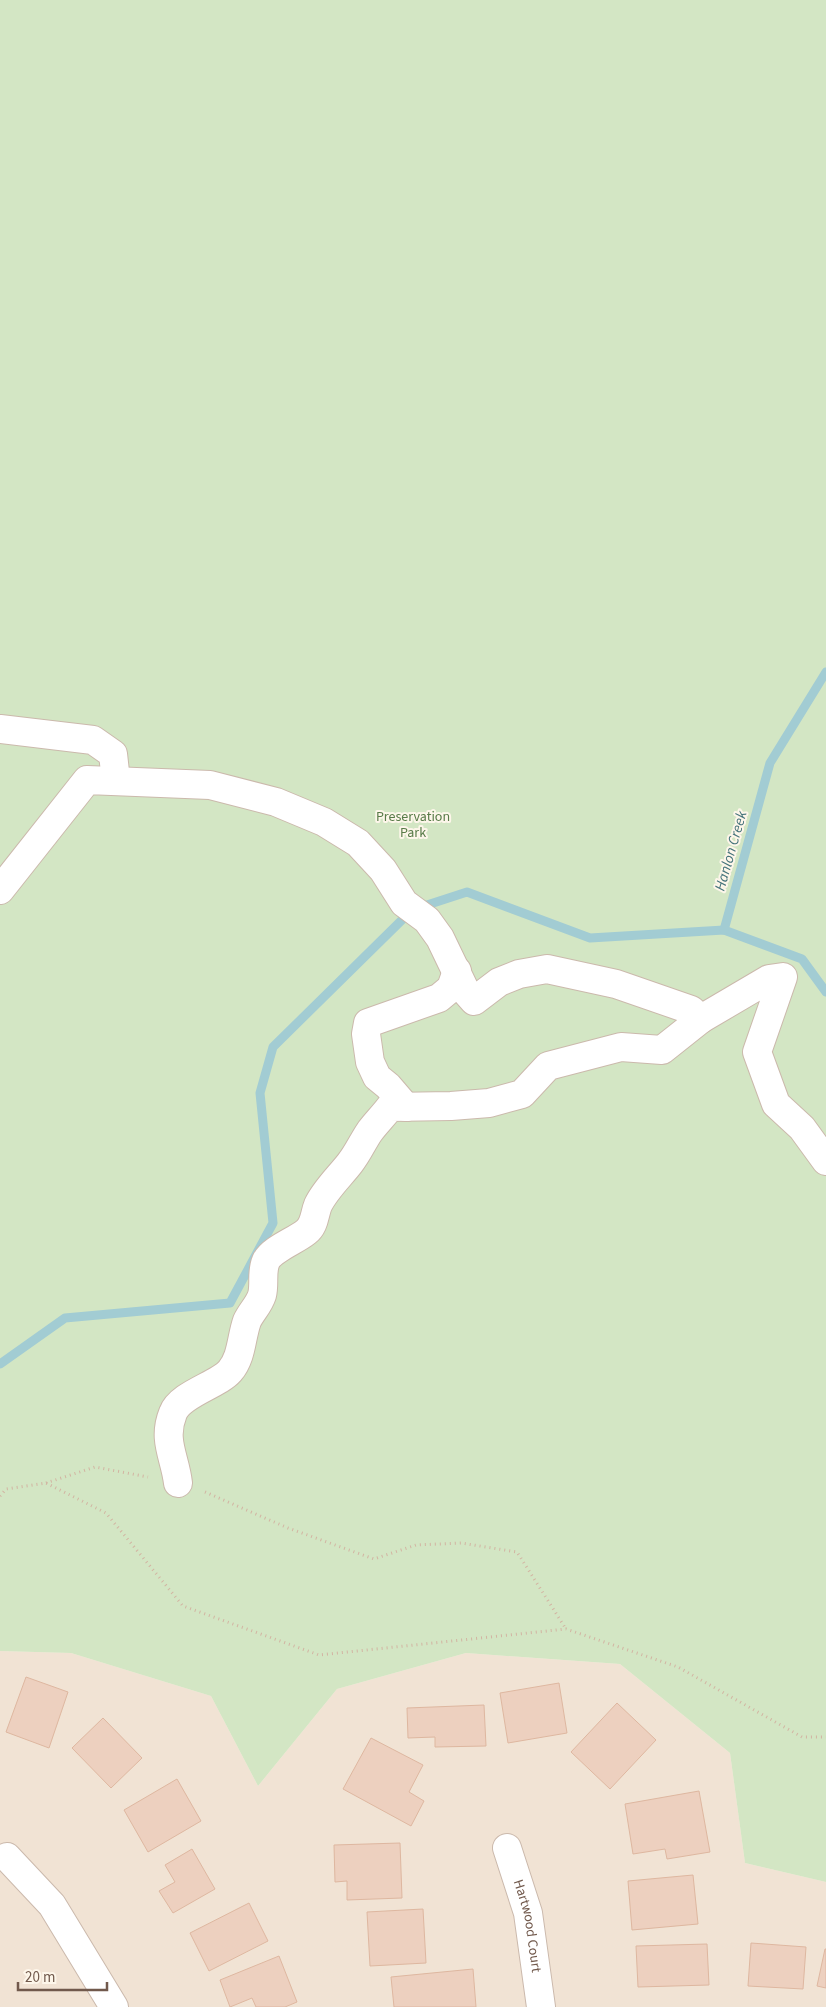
<svg xmlns="http://www.w3.org/2000/svg" width="826" height="2007" font-family="'Source Sans 3',sans-serif">
	<style>
		.residential { fill: #f1e3d4 }
		.green { fill: #d3e6c4 }
		.lines { fill: none; stroke-linecap: round; stroke-linejoin: round }
		.stream { stroke: #a2ccd3; stroke-width: 9 }
		.building { fill: #edd0bf; stroke: #deb7a0 }
		.minor-casing { stroke: #cbb9ac; stroke-width: 30 }
		.path { stroke: #d2b4a2; stroke-width: 3; stroke-dasharray: 1 4; stroke-linecap: butt }
		.minor { stroke: #fff; stroke-width: 28 }
		.labels { text-anchor: middle; dominant-baseline: central; stroke-width: 4; stroke-linejoin: round; paint-order: stroke }
		.park-label { font-size: 14px; fill: #587b48; stroke: #fdf6ea }
		.street-label { font-size: 14px; fill: #71594c; stroke: #fdf6ea }
		.water-label { font-size: 15px; font-style: italic; fill: #45737b; stroke: #fdf6ea }
	</style>
	<rect width="100%" height="100%" fill="#faf1e5"/>
	<path class="residential" d="M0,1651L71,1653L211,1696L258,1786L337,1689L466,1653L620,1664L730,1753L745,1863L826,1882V2007H0Z"/>
	<path class="green" d="M0,0H826V1882L745,1863L730,1753L620,1664L466,1653L337,1689L258,1786L211,1696L71,1653L0,1651Z"/>
	<g class="lines">
		<g class="stream">
			<path d="M427,905L467,892L590,938L724,930L802,959L826,992"/>
			<path d="M724,930L770,763L826,672"/>
			<path d="M0,1364L65,1318L230,1303L273,1223L260,1093L273,1047L410,912"/>
		</g>
	</g>
	<g class="building">
		<path d="M26,1677L68,1692L49,1748L6,1732Z"/>
		<path d="M559,1683L567,1733L508,1743L500,1693Z"/>
		<path d="M617,1703L656,1740L610,1789L571,1752Z"/>
		<path d="M484,1705L486,1746L435,1747V1737L408,1738L407,1708Z"/>
		<path d="M103,1718L142,1758L111,1788L72,1748Z"/>
		<path d="M371,1738L423,1765L409,1792L424,1801L411,1826L343,1789Z"/>
		<path d="M177,1779L201,1821L148,1852L124,1810Z"/>
		<path d="M699,1791L710,1852L667,1859L665,1849L633,1854L625,1804Z"/>
		<path d="M400,1843L402,1898L347,1900V1881L335,1882L334,1845Z"/>
		<path d="M192,1849L215,1889L173,1913L159,1891L175,1882L165,1865Z"/>
		<path d="M693,1875L698,1924L632,1930L628,1881Z"/>
		<path d="M249,1903L268,1941L209,1971L190,1933Z"/>
		<path d="M423,1909L426,1963L370,1966L367,1912Z"/>
		<path d="M751,1943L806,1947L803,1989L748,1986Z"/>
		<path d="M707,1944L709,1985L638,1987L636,1946Z"/>
		<path d="M825,1949H826V1988L817,1986Z"/>
		<path d="M279,1956L297,2002L285,2007H256L252,1998L230,2007L220,1980Z"/>
		<path d="M473,1969L476,2007H394L391,1977Z"/>
	</g>
	<g class="lines">
		<defs>
			<g id="minor">
				<path d="M0,729L93,740L113,754L116,781"/>
				<path d="M0,890L87,780L210,785L276,802L324,822L358,843L383,870L404,903L427,920L440,938L466,992L474,1001L499,982L519,974L547,969L616,984L691,1010L701,1019L769,979L783,977L757,1052L776,1104L802,1128L826,1161"/>
				<path d="M406,1107L388,1086L377,1077L370,1062L366,1034L368,1023L439,998L451,988L457,971"/>
				<path d="M178,1483C175,1457 162,1440 173,1413C180,1394 218,1385 230,1371C242,1357 241,1338 247,1321C251,1312 259,1305 262,1295C265,1284 261,1272 266,1261C272,1249 295,1241 306,1232C315,1225 314,1215 318,1205C325,1190 340,1176 350,1163C358,1153 363,1141 370,1131C376,1123 384,1115 390,1107L451,1106L489,1103L522,1094L548,1066L621,1047L662,1050L701,1019"/>
				<path id="s1" d="M507,1848L528,1913L541,2007"/>
				<path d="M7,1857L52,1905L114,2007"/>
			</g>
		</defs>
		<use href="#minor" class="minor-casing"/>
		<g class="path">
			<path d="M46,1483L95,1467L148,1477"/>
			<path d="M205,1492L288,1528L374,1559L416,1545L461,1543L517,1552L566,1629"/>
			<path d="M0,1496L6,1489L46,1483L106,1513L183,1606L319,1655L566,1629L678,1667L802,1737H826"/>
		</g>
		<use href="#minor" class="minor"/>
	</g>
	<g class="labels">
		<g class="park-label">
			<text x="413" y="817">Preservation<tspan x="413" dy="16">Park</tspan></text>
		</g>
		<g class="street-label">
			<text stroke="none"><textPath href="#s1" startOffset="81">Hartwood Court</textPath></text>
		</g>
		<g class="water-label">
			<text transform="translate(731 851) rotate(-74)">Hanlon Creek</text>
		</g>
	</g>
	<path d="M18 1982v8h89v-8" fill="none" stroke="#71594c" stroke-width="2.5"/>
	<text x="25" y="1982" font-size="15" fill="#71594c" stroke="#fdf6ea" stroke-width="4" paint-order="stroke">20 m</text>
</svg>
